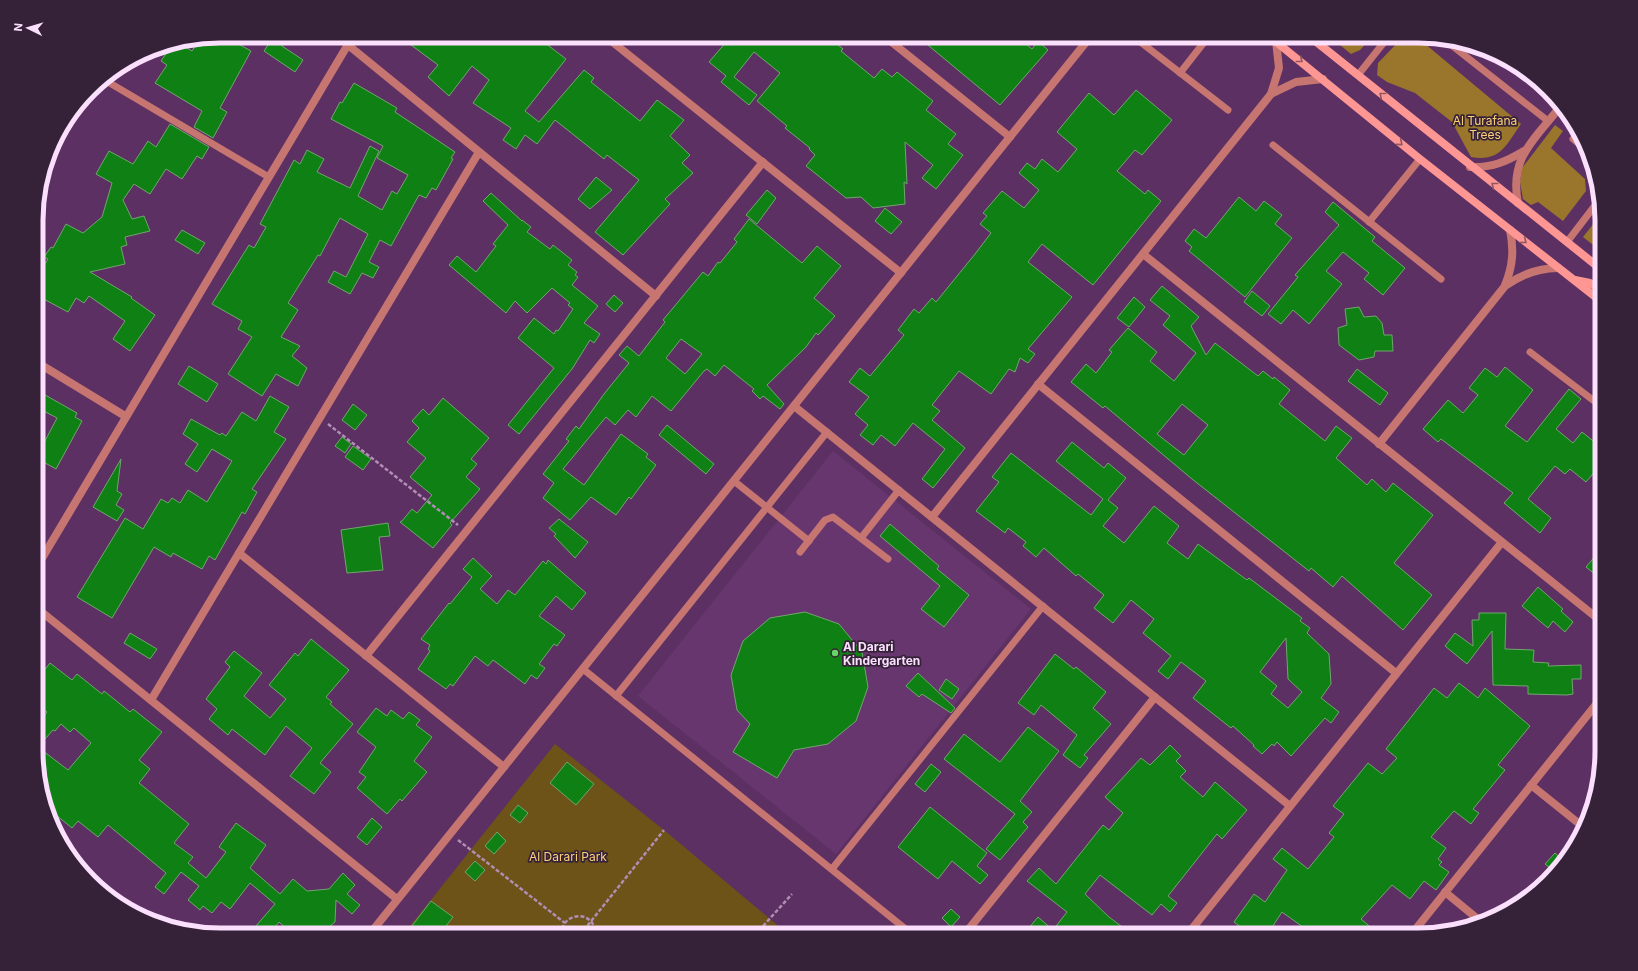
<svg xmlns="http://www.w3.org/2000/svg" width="1638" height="971" font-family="Inter,sans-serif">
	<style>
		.built { fill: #68366f }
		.green { fill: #6e5319 }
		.forest { fill: #99762b }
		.building { fill: #0f8014; stroke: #71a56e; fill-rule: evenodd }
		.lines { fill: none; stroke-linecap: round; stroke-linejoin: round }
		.path { stroke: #b18eb5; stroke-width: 2.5; stroke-dasharray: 4 2; stroke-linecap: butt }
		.lane { stroke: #c67571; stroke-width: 7 }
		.street { stroke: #c67571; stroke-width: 8 }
		.secondary { stroke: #fe9793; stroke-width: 8 }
		.oneway { stroke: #905761 }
		.poi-dot { fill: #68d465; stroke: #362238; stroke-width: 1.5 }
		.labels { text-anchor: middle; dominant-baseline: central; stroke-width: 3.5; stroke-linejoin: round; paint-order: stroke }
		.park-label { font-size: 12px; fill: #fed178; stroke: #362238 }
		.poi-label { font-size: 12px; font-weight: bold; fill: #fbe0fe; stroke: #362238; text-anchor: start }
		.rim { fill: none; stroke: #fbe0fe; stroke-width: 5 }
	</style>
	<rect width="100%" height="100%" fill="#5c3062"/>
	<path class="built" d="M833,451L1031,609L836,854L638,696Z"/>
	<path class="green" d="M555,744L664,830L789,935H403Z"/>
	<g class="forest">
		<path d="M1329,36H1373L1360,50L1351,54Z"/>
		<path d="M1408,36L1418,38L1521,124C1506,145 1501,162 1471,157L1452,122L1415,93L1387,82L1377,75L1378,63L1401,39Z"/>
		<path d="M1555,125L1563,131L1551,148L1585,179L1586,191L1563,221L1538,202L1531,205L1523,199L1520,182L1522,168Z"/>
		<path d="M1602,213V252L1583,237Z"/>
	</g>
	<g class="building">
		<path d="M220,36H238L235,42L251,51L220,108L227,112L213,138L194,127L202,111L155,83L167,65L161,61L171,46L180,44L192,51L199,40Z"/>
		<path d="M399,36H536L566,59L525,111L539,122L584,70L594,78L591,82L640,121L657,100L684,120L670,136L690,155L682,163L693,173L665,199L670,204L623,255L595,232L639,180L607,155L604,159L555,120L537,144L525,135L516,149L503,140L511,128L473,103L489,80L472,66L449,96L428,77L438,65Z"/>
		<path d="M738,36H763L773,43L779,36H827L843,49L841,51L874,78L882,69L892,77L897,72L933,101L926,110L956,134L948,144L963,155L936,189L922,178L933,165L905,142L907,184L904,182L905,204L873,208L861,197L846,198L806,166L815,155L809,149L810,148L785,128L787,126L757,101L780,73L754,52L734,77L757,95L749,105L721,82L726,76L709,62L727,41L731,44Z"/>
		<path d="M917,36H1017L1032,49L1038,41L1048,50L1000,105Z"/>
		<path d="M273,37L283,43L282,46L303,60L295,72L264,51Z"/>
		<path d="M354,83L397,108L395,112L455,152L451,158L453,159L436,190L432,188L426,198L419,195L391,246L380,240L369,262L379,267L373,278L362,273L350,294L328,282L334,271L346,277L368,234L340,218L320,256L318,255L288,303L298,310L281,337L300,346L292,356L307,368L298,386L276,374L262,396L228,374L252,337L238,329L242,321L212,304L249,245L254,248L266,227L260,224L294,160L300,164L307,150L324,159L317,172L350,188L370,146L379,151L358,196L382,210L392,191L397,194L408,175L377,158L383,146L331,119L340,102L342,103Z"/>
		<path d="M1136,90L1172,120L1142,155L1135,150L1117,171L1145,194L1148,190L1161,201L1093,285L1042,244L1028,262L1072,297L1028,349L1035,354L1028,363L1020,358L1015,372L1009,369L991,394L959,371L932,405L940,411L932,420L965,448L933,488L922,479L945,449L913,423L895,446L881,435L873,445L860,435L868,425L855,414L869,397L849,382L860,368L870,376L904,335L898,330L914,309L919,313L932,298L936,302L975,254L991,233L980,224L987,216L983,213L1002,191L1024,208L1039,190L1019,173L1027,163L1035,169L1042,159L1058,172L1077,149L1057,132L1089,93L1114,115Z"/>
		<path d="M170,124L209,147L202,159L197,156L182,179L166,169L150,194L134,184L123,200L132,219L144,216L150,231L125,237L127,245L121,247L125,264L90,272L132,297L131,298L155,315L130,351L113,339L125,321L89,296L84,303L76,298L68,312L38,296V275L48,259L44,257L51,247L53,248L66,224L83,233L102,217L112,183L96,174L109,151L133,164L148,141L156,147Z"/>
		<path d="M596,177L612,190L590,209L578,199Z"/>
		<path d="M767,190L776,198L757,224L746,215Z"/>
		<path d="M491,193L522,221V220L531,227L527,232L550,249L553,245L572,260L568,265L577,272L575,275L578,277L572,285L598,306L584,323L600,334L594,343L590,340L572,369L519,434L508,425L554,368L518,338L534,318L554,334L556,330L558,331L573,309L568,305L570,303L552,288L527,313L515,301L506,313L449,265L457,256L476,272L496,246L493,244L508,225L483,201Z"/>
		<path d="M1239,197L1256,211L1264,201L1282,215L1275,224L1292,238L1245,297L1189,251L1192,247L1185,241L1194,229L1206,238Z"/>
		<path d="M1333,202L1375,237L1372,241L1405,268L1383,295L1364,279L1369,273L1343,252L1326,271L1342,284L1309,324L1293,310L1281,324L1268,314L1298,277L1295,275L1339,225L1325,212Z"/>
		<path d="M885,208L902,222L891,234L875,221Z"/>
		<path d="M749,219L802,263L817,246L841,266L814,298L835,316L818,335L816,333L806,347L767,385L784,404L780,409L763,396L760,399L752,391L754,389L724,365L715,376L707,369L704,371L671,411L652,396L636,417L628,410L615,425L606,417L563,469L584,485L621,434L648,454L646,457L656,465L631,499L629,497L616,515L591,497L570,520L543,498L554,483L543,474L569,441L566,439L576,426L579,429L604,394L629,363L619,355L627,346L639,356L665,322L663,320L703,272L708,276L718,262L720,263L737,242L734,239ZM681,339L702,354L685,374L666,358Z"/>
		<path d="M182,230L205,243L198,254L175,240Z"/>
		<path d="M1162,286L1199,317L1191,326L1206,355L1215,343L1258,376L1263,371L1273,379L1274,377L1290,390L1279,404L1325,441L1336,426L1352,438L1336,458L1367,485L1372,479L1386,492L1393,483L1433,515L1394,563L1432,595L1403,630L1342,576L1333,587L1311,568L1309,571L1192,479L1105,406L1103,408L1071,382L1086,364L1096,373L1112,352L1109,350L1128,328L1157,352L1150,361L1174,381L1196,353L1163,325L1170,316L1150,300ZM1182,404L1208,425L1184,455L1157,434Z"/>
		<path d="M1252,291L1270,306L1262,316L1244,302Z"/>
		<path d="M614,295L623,303L615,312L606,304Z"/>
		<path d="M1134,297L1145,307L1129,327L1117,318Z"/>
		<path d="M1359,307L1364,317L1376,316L1382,323L1384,335H1392L1393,351H1375L1374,357L1359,360L1339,345L1338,328L1347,325L1345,309Z"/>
		<path d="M189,366L218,384L207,402L178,384Z"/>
		<path d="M1505,367L1533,390L1505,426L1527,442L1569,389L1581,399L1556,429L1573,443L1582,432L1602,448V473L1597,469L1586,482L1570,469L1565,474L1555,466L1528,499L1551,518L1540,533L1504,503L1513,493L1441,439L1438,442L1423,429L1448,400L1463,413L1478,395L1469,388L1485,368L1497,377Z"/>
		<path d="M1357,369L1388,393L1380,405L1348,381Z"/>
		<path d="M38,391L77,413L75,417L82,421L56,469L38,459V454L57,418L38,408Z"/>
		<path d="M270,396L289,407L274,432L286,439L252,489L257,492L245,514L242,512L215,560L209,556L202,569L173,553L171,557L154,547L112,618L77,597L125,518L143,529L161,499L168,503L172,498L180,503L188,490L207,502L232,461L212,449L197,472L185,464L198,444L183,434L191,419L220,435L222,433L226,436L242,412L256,421Z"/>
		<path d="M443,398L489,438L471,459L477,464L466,477L480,489L450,523L452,525L433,548L400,522L402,521L412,509L417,513L432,495L410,477L426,458L407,442L419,428L412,421L423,409L429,415Z"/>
		<path d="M353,404L367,415L355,430L342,420Z"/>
		<path d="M667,425L714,464L706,474L659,435Z"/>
		<path d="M342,437L351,444L345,453L335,446Z"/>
		<path d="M1072,442L1104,468L1108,463L1126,478L1108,500L1118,508L1103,526L1124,543L1154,506L1179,526L1167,543L1188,559L1198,544L1247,580L1249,578L1302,618L1300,621L1310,628L1307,633L1329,654L1331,684L1321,698L1339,712L1331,723L1325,718L1291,756L1277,742L1274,746L1272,744L1262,754L1253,746L1254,745L1233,726L1231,728L1193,698L1206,681L1181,662L1168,679L1158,671L1171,656L1143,633L1154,619L1131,600L1113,623L1094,608L1104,595L1078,574L1076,576L1044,548L1036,557L1023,546L1026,542L1008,528L1005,533L976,511L999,482L992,477L1011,453L1091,515L1103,499L1056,461ZM1286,638L1288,679L1302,692L1288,708L1271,694L1277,686L1260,672Z"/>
		<path d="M353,446L371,459L363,470L345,457Z"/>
		<path d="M121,459L117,491L122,494L116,505L124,510L117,521L93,507Z"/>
		<path d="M559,519L588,542L575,558L554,536L556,534L549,528Z"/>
		<path d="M388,523L390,536L379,537L383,570L347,573L341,530Z"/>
		<path d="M890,524L939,566L937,569L969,595L944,627L921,609L940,586L880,536Z"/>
		<path d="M1602,548V580L1586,567Z"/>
		<path d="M473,558L492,576L480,589L497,604L508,590L515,595L543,561L546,564L548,560L586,593L572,610L556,596L539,616L565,635L557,646L554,644L539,664L545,668L537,679L531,675L525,684L493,660L488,666L475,656L453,686L450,684L446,689L418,669L430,651L428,649L430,645L421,639L449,603L450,604L472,577L463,569Z"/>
		<path d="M1538,587L1563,609L1561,611L1573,622L1565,632L1553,621L1548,628L1522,606Z"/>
		<path d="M805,612L839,624L862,652L868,687L856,721L828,744L794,750L777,778L733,752L750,724L737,710L731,675L743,641L770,618Z"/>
		<path d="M1479,613H1506L1505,649L1534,650L1533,662L1549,663L1548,666L1581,665V679H1572L1573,694L1567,695L1528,694V686L1493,685L1492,631L1467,664L1445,646L1455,633L1473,646L1472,620H1479Z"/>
		<path d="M130,633L157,649L150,659L124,643Z"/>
		<path d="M311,639L349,670L326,697L332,702L330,704L353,724L320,763L331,772L314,794L290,776L312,748L286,726L265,755L232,729L228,735L209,719L217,709L206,699L230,667L225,662L234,651L262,673L244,696L270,718L286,699L269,685L295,653L298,656Z"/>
		<path d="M1055,654L1074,669L1076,667L1106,692L1093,708L1111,724L1084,755L1088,758L1080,768L1063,755L1077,735L1041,705L1034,715L1018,703Z"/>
		<path d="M50,663L72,680L77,674L102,694L104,691L130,712L133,709L162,732L139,760L150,769L139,783L189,824L174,843L193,857L188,863L206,878L226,852L219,847L236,823L266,845L250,868L280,894L293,879L307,891L329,889L343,873L355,885L347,894L360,905L352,914L336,900L335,922L320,935H294L279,922L269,935H248L275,904L250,883L230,909L221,902L212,913L203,906L200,910L188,900L199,886L181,872L164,894L155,887L166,873L108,825L98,837L78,821L72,828L51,811L38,775V747L68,770L91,743L74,728L70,732L61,724L55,731L53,730L38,747V724L47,712L38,705V678Z"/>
		<path d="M918,673L955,708L951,713L922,694L919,697L906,686Z"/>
		<path d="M946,679L959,689L952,699L939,690Z"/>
		<path d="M1459,683L1478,698L1485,688L1530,726L1498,765L1505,770L1473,809L1479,813L1471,824L1454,811L1431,837L1446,848L1438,859L1442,862L1439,865L1449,872L1436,890L1424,881L1410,899L1392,885L1361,919L1380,935H1362L1354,928L1350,935H1314L1282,912L1267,935H1243L1246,931L1234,922L1254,894L1265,902L1287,870L1273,859L1282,848L1308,869L1334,837L1329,833L1344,814L1333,806L1368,763L1382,774L1397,758L1386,749L1434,688L1447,698Z"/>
		<path d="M376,708L387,716L391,710L403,719L409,712L420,720L416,725L432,737L414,761L427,772L402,801L400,799L387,814L357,788L366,777L359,772L376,747L357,732Z"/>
		<path d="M1028,727L1059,751L1020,801L1032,812L1023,822L1028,827L1000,860L986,849L1015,814L944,759L964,734L1000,762Z"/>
		<path d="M1170,745L1181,756L1176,761L1186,771L1180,777L1203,797L1215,782L1247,810L1222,839L1217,834L1168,896L1177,903L1170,912L1161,904L1152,915L1100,875L1085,894L1109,917L1133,935H1034L1028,929L1038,917L1053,930L1067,912L1027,881L1039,868L1056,884L1103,825L1109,830L1123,813L1105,797L1141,758L1150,765Z"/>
		<path d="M567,762L594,784L576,805L550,783Z"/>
		<path d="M931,764L941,772L925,792L915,784Z"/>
		<path d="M518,805L528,813L520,823L510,815Z"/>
		<path d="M930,807L987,853L977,866L988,875L980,884L952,861L938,879L898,847Z"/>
		<path d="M372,818L382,827L367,845L357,837Z"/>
		<path d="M497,832L506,841L494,854L485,846Z"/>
		<path d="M1555,853L1564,861L1555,872L1545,864Z"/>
		<path d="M475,861L485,870L475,881L465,872Z"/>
		<path d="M431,901L453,917L439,935H405Z"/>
		<path d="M951,909L960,917L951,927L942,918Z"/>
	</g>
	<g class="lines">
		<g class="path">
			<path d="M328,424L458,525"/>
			<path d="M458,840L565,923"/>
			<path d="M563,935C558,914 594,906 596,935"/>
			<path d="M580,935L664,830"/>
			<path d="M755,935L792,894"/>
		</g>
		<g class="lane">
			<path d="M1134,37L1228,110"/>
			<path d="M1445,40L1548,121"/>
			<path d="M1180,73L1209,36"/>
			<path d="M1358,75L1389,36"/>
			<path d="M103,79L267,176"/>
			<path d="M1573,139L1587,150"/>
			<path d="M1273,145L1441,279"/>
			<path d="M1369,222L1420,159"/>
			<path d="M1567,242L1600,199"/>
			<path d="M1530,352L1602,407"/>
			<path d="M734,481L809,541"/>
			<path d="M861,538L899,490"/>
			<path d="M800,552L825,520L833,517L888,559"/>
			<path d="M583,669L913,935"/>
			<path d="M616,696L827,432"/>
			<path d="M832,869L1043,606"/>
		</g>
		<g class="street">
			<path d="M605,36L901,273"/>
			<path d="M884,36L1010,137"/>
			<path d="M348,45L656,296"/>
			<path d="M1271,94L1296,82L1323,79"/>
			<path d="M1470,167C1491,168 1506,162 1524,151"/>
			<path d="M1518,203C1509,158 1534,140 1560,107"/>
			<path d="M1143,254L1602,622"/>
			<path d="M1505,285C1513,266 1514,250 1510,230"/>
			<path d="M38,363L125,416"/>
			<path d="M1038,384L1396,673"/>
			<path d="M794,406L1290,806"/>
			<path d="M1379,444L1505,286C1522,274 1538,268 1558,268"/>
			<path d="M932,517L1271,94L1279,68L1276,41"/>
			<path d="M239,553L504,767"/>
			<path d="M38,565L353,36"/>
			<path d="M38,609L397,899"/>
			<path d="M366,656L763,162"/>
			<path d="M151,700L479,152"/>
			<path d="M1531,785L1582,826"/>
			<path d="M1445,892L1479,920"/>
			<path d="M369,935L1091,36"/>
			<path d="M964,935L1155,697"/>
			<path d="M1187,935L1502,542"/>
			<path d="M1411,935L1602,697"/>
		</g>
		<g class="secondary">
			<path d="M1269,36L1420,159L1602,302"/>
			<path d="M1309,36L1602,270"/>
			<path d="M1575,280L1590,283L1602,290"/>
		</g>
	</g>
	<defs><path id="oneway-chevron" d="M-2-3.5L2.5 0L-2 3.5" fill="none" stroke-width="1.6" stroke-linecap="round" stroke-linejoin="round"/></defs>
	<g class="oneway">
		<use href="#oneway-chevron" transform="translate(1300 60) rotate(39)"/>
		<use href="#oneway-chevron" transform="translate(1382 95) rotate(-141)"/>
		<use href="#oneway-chevron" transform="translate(1400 143) rotate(40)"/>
		<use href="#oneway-chevron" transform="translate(1494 185) rotate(-142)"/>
		<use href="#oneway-chevron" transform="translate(1524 241) rotate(38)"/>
	</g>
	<circle class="poi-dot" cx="835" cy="653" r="4"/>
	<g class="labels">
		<g class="park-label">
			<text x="1485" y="120">Al Turafana<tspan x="1485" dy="14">Trees</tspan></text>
			<text x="568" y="856">Al Darari Park</text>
		</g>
		<g class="poi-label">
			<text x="843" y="646">Al Darari<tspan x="843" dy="14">Kindergarten</tspan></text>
		</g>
	</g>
	<path d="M0 0H1638V971H0ZM220 43H1418A177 177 0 0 1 1595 220V751A177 177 0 0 1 1418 928H220A177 177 0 0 1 43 751V220A177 177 0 0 1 220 43Z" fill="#362238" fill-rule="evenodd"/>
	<path class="rim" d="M220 43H1418A177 177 0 0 1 1595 220V751A177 177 0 0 1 1418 928H220A177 177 0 0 1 43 751V220A177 177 0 0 1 220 43Z"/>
	<g transform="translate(28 28) rotate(275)" stroke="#362238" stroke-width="3" paint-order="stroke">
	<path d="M0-3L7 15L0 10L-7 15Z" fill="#fbe0fe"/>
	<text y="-6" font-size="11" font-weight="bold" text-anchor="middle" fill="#fbe0fe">N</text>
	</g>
</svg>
